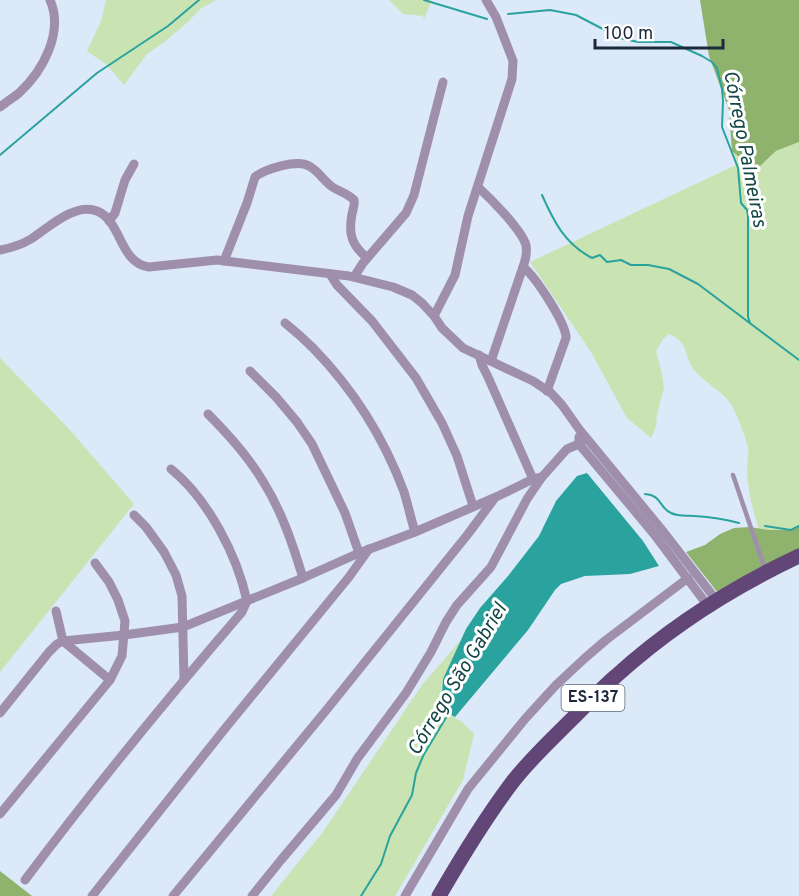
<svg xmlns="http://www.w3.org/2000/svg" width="799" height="896" font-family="Overpass,sans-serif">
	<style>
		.green { fill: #c9e4b2 }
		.forest { fill: #8fb36d }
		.water { fill: #2aa39e }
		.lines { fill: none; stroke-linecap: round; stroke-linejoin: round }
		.stream { stroke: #2aa39e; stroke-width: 2 }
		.service { stroke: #9f8fac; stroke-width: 4.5 }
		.minor { stroke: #9f8fac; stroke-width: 9 }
		.primary { stroke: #634678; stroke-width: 15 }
		.labels { text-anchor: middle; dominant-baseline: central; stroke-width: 6; stroke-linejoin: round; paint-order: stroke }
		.shield { fill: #fff; stroke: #5f6974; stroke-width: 1.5 }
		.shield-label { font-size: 16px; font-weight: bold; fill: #1b2938 }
		.water-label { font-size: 20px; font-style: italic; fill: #134644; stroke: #fff }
	</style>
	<rect width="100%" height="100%" fill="#dbe9f9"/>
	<g class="green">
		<path d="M106,0H216L200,9L189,21L163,43L147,54L124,85L107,65L87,51L101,21Z"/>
		<path d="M389,0H432L424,19L423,16L403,14Z"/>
		<path d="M799,142V525C788,533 772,531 759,529C752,510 748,490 747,470C747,463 749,455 748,447C745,436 737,414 731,404C721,390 705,383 694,370C683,355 690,343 669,334L663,339L656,351L662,374L664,388L657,414L656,427L651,438L627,418L591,352L530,262L736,165L732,151L736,154L765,162L776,151Z"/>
		<path d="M0,358L69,429L134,504L0,672Z"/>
		<path d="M461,640L443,679L442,693L435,706L462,722L474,734L463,780L395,896H271L323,832L422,685Z"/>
	</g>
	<g class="forest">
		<path d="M700,0H799V142L776,151L760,166H750L732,151L729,110L709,56Z"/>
		<path d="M799,525V551L718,593L686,552L705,545L720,534L734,528L749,527L769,530H792Z"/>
		<path d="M0,871L32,896H0Z"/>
	</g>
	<path class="water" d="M587,473L643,541L659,566L630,574L585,576L561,584L555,590L528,630L455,717L435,706L442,693L443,679L466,629L480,608L508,576L539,536L556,501L577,476Z"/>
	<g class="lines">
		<g class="stream">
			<path d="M424,0L487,19"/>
			<path d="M508,14L550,10L576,15L620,38L638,42H671L702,56L712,62L717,68L722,89L723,101L722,127L738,168L741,203L747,210L748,216V317L750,323"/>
			<path d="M0,155L97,73L168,26L199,0"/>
			<path d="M542,195C554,222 565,244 592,258L600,255L607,262L621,260L631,265H648L669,269L698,284L799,360"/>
			<path d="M645,494C662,495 659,508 671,513C679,517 687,515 695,516C710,517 724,519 739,523"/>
			<path d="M765,526L791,530L799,526"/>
			<path d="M361,896L381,864L390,836L412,795L416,773L423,756L450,711"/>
		</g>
		<path class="service" d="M733,475L765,569"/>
		<g class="minor">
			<path d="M0,107C6,102 13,98 19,93C43,71 64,32 50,0"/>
			<path d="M478,187C491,199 521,229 526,245C527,252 526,258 524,264L491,361"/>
			<path d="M109,221L115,213L125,180L134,164"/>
			<path d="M0,250C11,248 21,245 31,239C48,228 75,202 97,211C122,221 119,263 149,267L217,260L349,276L393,287L412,295L422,303L434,316L455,275L468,216L512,79L513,61L496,17L486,0"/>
			<path d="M224,261L247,203L255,177C265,169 297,159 309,166C319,171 324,182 334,188C341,192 348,194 354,200C355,205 353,209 352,214C348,235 352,245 367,258"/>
			<path d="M523,267C535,276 566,323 566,338L547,391"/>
			<path d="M330,274L337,285L372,321L416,378L442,423L457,456L473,506"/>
			<path d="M354,277L363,263L406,213L414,195L443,82"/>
			<path d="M434,316L442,328L463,348L533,381L551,393L562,405L579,429L662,530L717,601"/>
			<path d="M285,323C295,331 304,339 313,348C353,389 384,438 404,492C408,505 411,519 415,532"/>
			<path d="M479,355L482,365L488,377L533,479"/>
			<path d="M250,371L276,397L297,422L312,444L345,513L359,553"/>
			<path d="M208,414C229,435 249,457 264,483C282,512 293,545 303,578"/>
			<path d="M579,437V444L654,534L708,606"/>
			<path d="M134,515L146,527L164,552L176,575L182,596L184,680"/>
			<path d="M56,611L63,641L110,680"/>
			<path d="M0,713L49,652L57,644L63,641L124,635L183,627L303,578L359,553L415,532L496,497L533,479L542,477"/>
			<path d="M0,814L110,680L122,656L125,621L118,600L109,582L95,563"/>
			<path d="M25,880C94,788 167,699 242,612L247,601C237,555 208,499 171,469"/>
			<path d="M92,896L223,731L349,577L369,549"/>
			<path d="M173,896L328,708L468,534L494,499"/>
			<path d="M252,896L281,860L336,795L357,759L406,693L431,652L446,622L457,605L491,567L527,499L542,477L567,449L579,444L586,438"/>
			<path d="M405,896L468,789L525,719L556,685L585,658L606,640L688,578"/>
		</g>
		<path class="primary" d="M439,896C461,858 484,820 511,784C529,760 552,739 573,718C587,704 601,689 616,676C670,627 733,587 799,556"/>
	</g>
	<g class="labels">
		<rect class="shield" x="561.5" y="685" width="63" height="26" rx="4.5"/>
		<g class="shield-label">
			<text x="593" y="698">ES-137</text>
		</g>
		<g class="water-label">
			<text transform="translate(744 149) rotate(79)">Córrego Palmeiras</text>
			<text transform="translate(458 680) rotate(-59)">Córrego São Gabriel</text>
		</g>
	</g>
	<path d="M595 39v9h128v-9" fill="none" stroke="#1b2938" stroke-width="3"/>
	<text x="604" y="39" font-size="18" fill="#1b2938" stroke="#ffffff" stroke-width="4.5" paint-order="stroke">100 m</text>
</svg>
